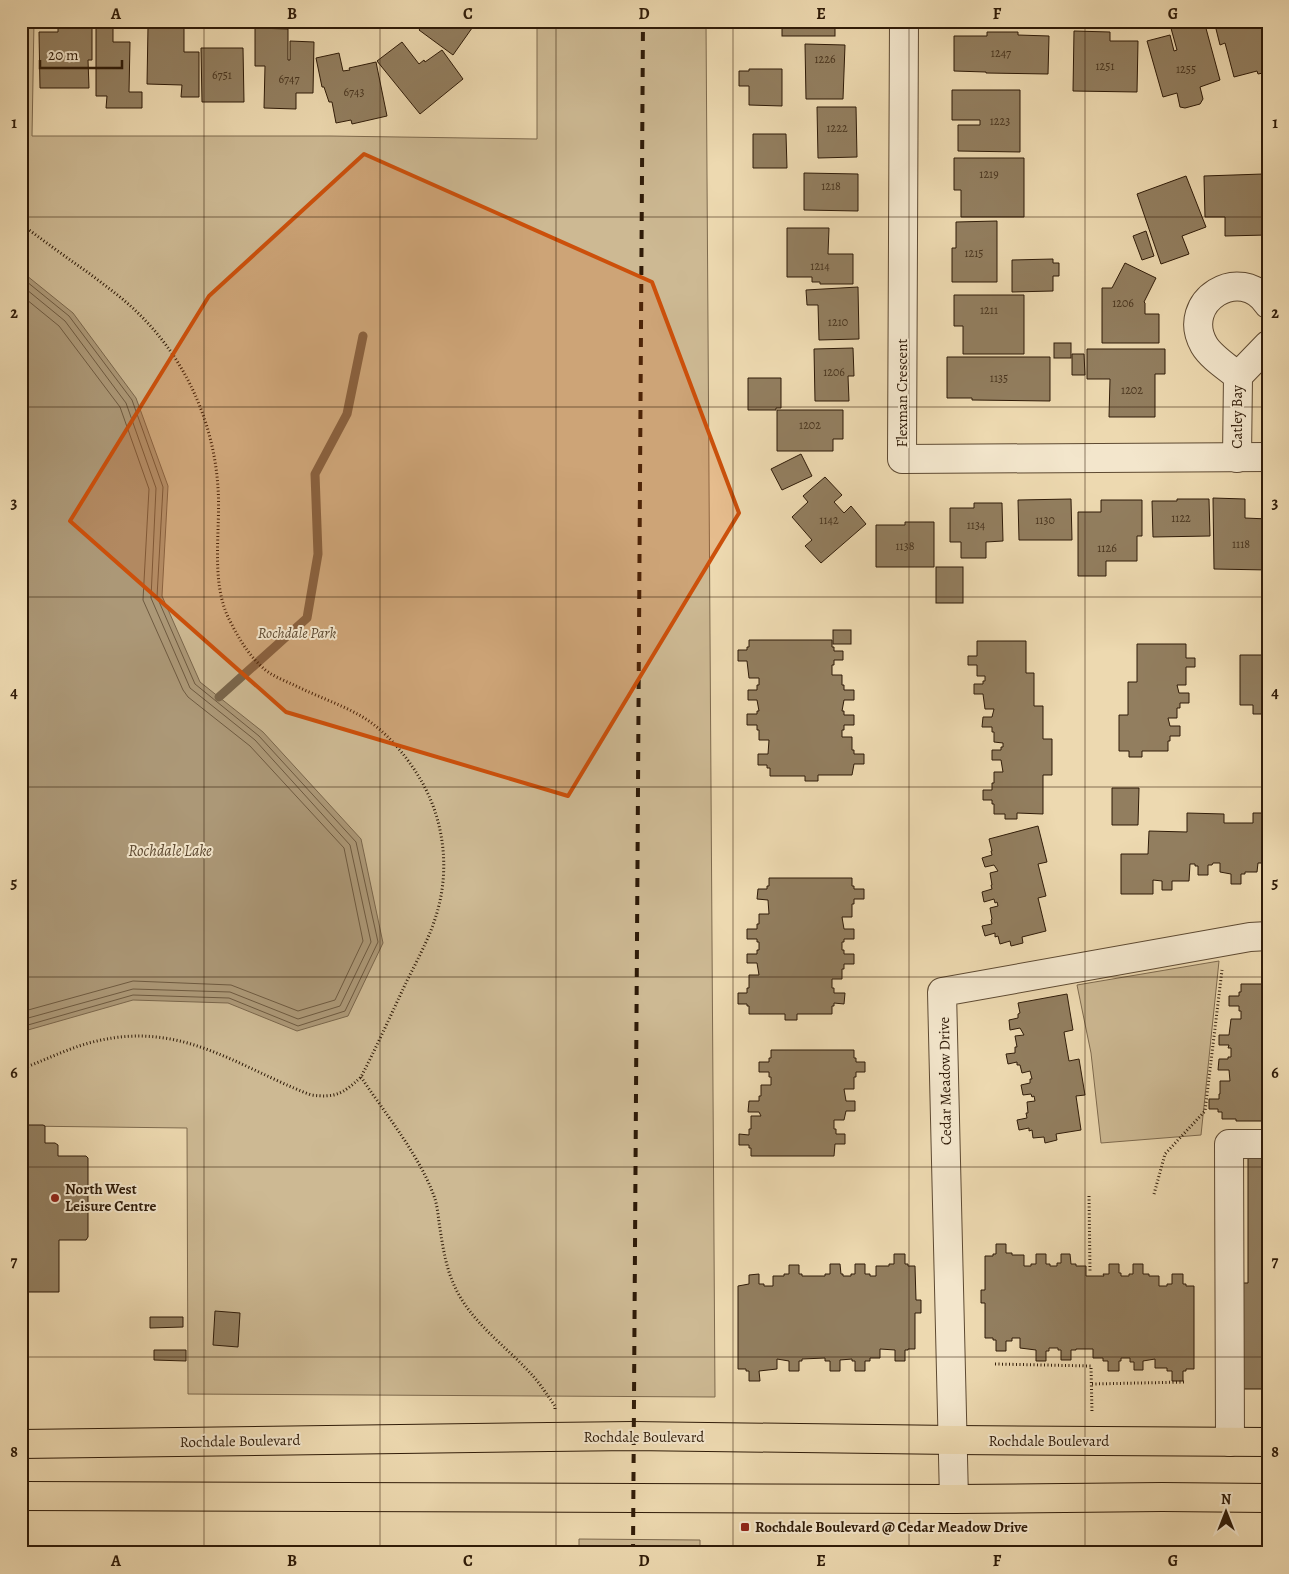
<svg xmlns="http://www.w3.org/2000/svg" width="1289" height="1574" font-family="Alegreya,serif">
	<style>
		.green { fill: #cdb993; stroke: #7e6a4e }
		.water { fill: #ac9877; stroke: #7a664b }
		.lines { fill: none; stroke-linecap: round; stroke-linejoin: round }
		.shore { stroke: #6e5a40; stroke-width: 1 }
		.stream { stroke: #7a664b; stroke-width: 9 }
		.building { fill: #927e5f; stroke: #2f1b08 }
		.minor-casing { stroke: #5e4a32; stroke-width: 30 }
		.major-casing { stroke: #2f1b08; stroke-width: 30 }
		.path { stroke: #2f1b08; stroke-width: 3; stroke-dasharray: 1 2.5; stroke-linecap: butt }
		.minor { stroke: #f3e6cc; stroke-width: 28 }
		.major { stroke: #edd9b0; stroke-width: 28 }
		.rail { stroke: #2f1b08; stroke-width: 4; stroke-dasharray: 9 9; stroke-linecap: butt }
		.marked { fill: #cc500b; fill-opacity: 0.2; stroke: #cc500b; stroke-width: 4; stroke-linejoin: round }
		.grid { fill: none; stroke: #2f1b08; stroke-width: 1; stroke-opacity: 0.55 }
		.poi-dot { fill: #8f2418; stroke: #f3e6cc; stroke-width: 2 }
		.labels { text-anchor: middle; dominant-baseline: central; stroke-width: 4; stroke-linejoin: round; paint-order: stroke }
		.number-label { font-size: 12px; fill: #48341e }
		.street-label { font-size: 15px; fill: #2f1b08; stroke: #f3e6cc }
		.park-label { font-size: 15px; font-style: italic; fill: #5e4a32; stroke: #f3e6cc }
		.poi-label { font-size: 15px; font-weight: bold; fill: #2f1b08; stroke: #f3e6cc; text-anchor: start }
		.water-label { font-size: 16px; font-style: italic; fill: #5b472f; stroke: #f3e6cc }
		.neatline { fill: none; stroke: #2f1b08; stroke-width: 2 }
		.grid-label { font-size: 16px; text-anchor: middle; font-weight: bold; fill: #2f1b08 }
	</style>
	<rect width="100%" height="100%" fill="#edd9b0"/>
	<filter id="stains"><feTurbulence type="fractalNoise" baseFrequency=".004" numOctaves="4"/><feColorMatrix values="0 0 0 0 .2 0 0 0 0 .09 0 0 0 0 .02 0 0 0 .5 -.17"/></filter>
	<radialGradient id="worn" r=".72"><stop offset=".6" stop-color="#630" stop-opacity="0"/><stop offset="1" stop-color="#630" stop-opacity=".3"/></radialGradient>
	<g class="green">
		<path d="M21,21H34L32,136H330L537,139V21H706L715,1397L188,1394L187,1128L21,1126Z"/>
		<path d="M1219,961L1201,1135L1101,1143L1091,1053L1077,985Z"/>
		<path d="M579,1539L700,1540V1553H579Z"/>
	</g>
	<path class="water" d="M21,271L73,313L136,398L168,486L162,596L200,682L263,732L361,839L383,943L348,1016L297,1031L228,1003L133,1000L21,1032Z"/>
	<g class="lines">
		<g class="shore">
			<path d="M21,277L69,316L132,400L163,487L157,597L195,684L259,736L356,842L378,942L345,1011L298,1026L229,998L133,995L21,1027"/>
			<path d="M21,285L65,321L126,403L156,488L151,598L190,688L255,740L350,845L371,942L340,1006L298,1019L230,992L133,989L21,1020"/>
			<path d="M21,295L59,326L120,407L149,489L143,600L183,690L188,697L250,746L344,848L363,941L335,1000L298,1011L231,985L133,981L21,1012"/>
		</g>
		<path class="stream" d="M219,697L307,618L318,554L315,474L347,414L363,336"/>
	</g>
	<g class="building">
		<path d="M426,21H477L453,55L419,30Z"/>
		<rect x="493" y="21" width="33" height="3"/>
		<rect x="782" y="21" width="53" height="15"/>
		<path d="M1169,21H1204L1220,80L1200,87L1203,99L1200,104L1185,108L1180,107L1177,93L1163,97L1147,41L1170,35L1174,51L1177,50Z"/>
		<path d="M1214,21H1251L1254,27L1268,24V72L1258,74L1257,71L1234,77L1225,43L1220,45Z"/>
		<path d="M58,24H92V60H88L89,88H40L39,32H58Z"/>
		<path d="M148,27L184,28V52H199V97H181L182,85L147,84Z"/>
		<path d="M96,28H113V42H130L129,92H142V108H106L107,96H96Z"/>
		<path d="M255,28L288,29V60H290V41L314,42L313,93H296V109L264,108L265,66H255Z"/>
		<path d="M1074,31L1110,32V41H1138L1137,92L1073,91Z"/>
		<path d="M987,32H1018V35L1049,36L1048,74L986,73V72L954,71V36H987Z"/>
		<path d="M402,42L419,64L424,60L425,62L442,50L463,79L420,114L377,61Z"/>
		<path d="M805,44L845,45L843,99H806Z"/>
		<path d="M201,48H243L244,102H202Z"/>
		<path d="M339,53L343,71L350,70L349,68L376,62L387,116L352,124L351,120L336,123L332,102H329L324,87H322L316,58Z"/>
		<path d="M749,69H782V106L749,105V86H739V71H749Z"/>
		<path d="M952,90H1020V152L958,151V125H980V120H952Z"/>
		<path d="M817,107H856L857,157L818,158Z"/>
		<path d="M753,134H786L787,168H753Z"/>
		<path d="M954,158H1024V217H961V190H954Z"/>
		<path d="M804,173L858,174V211L804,210Z"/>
		<path d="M1263,174V203L1267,202V235L1225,236V217H1205L1204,176Z"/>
		<path d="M1186,176L1206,227L1182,236L1189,254L1161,264L1137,194Z"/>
		<path d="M997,221V282H952V248H956V222Z"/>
		<path d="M787,228H829L828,254H853V284H820V282H812V277H787Z"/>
		<path d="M1146,231L1154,256L1142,260L1133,236Z"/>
		<path d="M1053,259V263H1059V276H1053V291L1012,292V260Z"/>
		<path d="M1125,263L1156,278L1144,302L1145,303V314H1159V343H1102V288H1112Z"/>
		<path d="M858,287L859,339L819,340L818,305H807L806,290Z"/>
		<path d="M954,295H1024V354H963V326H954Z"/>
		<rect x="1054" y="343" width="17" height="15"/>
		<path d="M853,348L854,376H848L849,401H815L814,349Z"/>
		<path d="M1087,349H1165V374H1155V417H1109L1110,379H1087Z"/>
		<path d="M1072,354H1084L1085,375H1072Z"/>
		<path d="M947,357H1050V401L972,400V398H947Z"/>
		<path d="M748,378H781V408H776V410H748Z"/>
		<path d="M777,410H843V439H833V451H777Z"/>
		<path d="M801,454L812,476L782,490L771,469Z"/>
		<path d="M825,477L842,495L834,502L844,513L851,506L866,524L821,563L805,546L812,540L792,517L808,502L803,496Z"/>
		<path d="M1213,498L1245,499V518L1268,519V570L1214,569Z"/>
		<path d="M1071,499L1072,540H1019L1018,500Z"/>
		<path d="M1177,499H1209L1210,536L1153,537L1152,501H1177Z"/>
		<path d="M1101,500H1142V536H1137V561H1106V576H1078V512H1101Z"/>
		<path d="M974,503H1002L1003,541L986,542V558H961V542H950V508H974Z"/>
		<path d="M905,522H934V567H876V525H905Z"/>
		<rect x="936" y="567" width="27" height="36"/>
		<rect x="833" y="630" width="18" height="14"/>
		<path d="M749,640H832V647H834V651H843V660H834V665H832V675H842V685H844V690H854V700H844L842,711H844V715H854V725H844V730H842V737H852V750H854V754H864V764H854L852,775H818V781H805V776H770V768H767V765H758V754H768L769,740H759V730H757V725H747V714H757V711H759L757,700H748V690H757V685H759V678H749L747,661H738V650H747V647H749Z"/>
		<path d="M977,641H1026V673H1034V706H1043V739H1052V775H1043V814L1017,813V819H1005V814H994V804H992V800H983V790H992V783H994V772H1003L1001,760H992V750H1001V747H1003V743L994,742V732H992V727H982L983,717H992L994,709H985L983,694H974V684H983V681H985V676H977V665H968V656H977Z"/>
		<path d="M1137,644H1186V658H1195V667H1186V685H1177L1179,693H1189V703H1180V708H1177V718H1168L1170,726H1180V736H1170V741H1168V751H1142V757H1129V751H1119V715H1128V682H1137Z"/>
		<path d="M1240,655H1268V705H1264V714H1253V705H1240Z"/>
		<path d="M1112,788H1139L1138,825H1112Z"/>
		<path d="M1187,813L1224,814V823H1253V813H1268V875H1264V865H1262V863H1258L1257,872H1245V874H1241V884H1231V874L1220,872V863H1213L1212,865H1208V875H1198V866H1195V864H1190L1189,881H1172V890H1162V881L1153,880V894H1121V854H1148L1149,831L1187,832Z"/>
		<path d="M1038,826L1047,862L1038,864L1046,896L1038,898L1046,931L1022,937L1023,943L1011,946L1010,941L1000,944L998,936L995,937V933L985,936L982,926L992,924L991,920L992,919L990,908L998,906L997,902L995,903L994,899L984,902L982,892L992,889L991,885H992L990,873L998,871L994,865L985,867L982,858L992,855L991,851H992L989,839Z"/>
		<path d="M769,878H852V886H854V889H864V899H854V904H852V917H842L844,929H854V939H844V942H842V950H844V954H854V964H844V969H842V979H832V988H834V993H845L844,1004L834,1003V1006H832V1014H797V1020H785V1014H749V1006H747V1004H738V993H747V988H749V975H759L757,963H747V954H757V950H759V942H757V939H747V929H757V924H759V914H769L768,900L757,899L758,889H767V886H769Z"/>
		<path d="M1241,984H1268V1121H1236V1119H1222V1112H1218V1109H1209V1099H1219V1094H1220V1081H1230L1229,1070H1218L1219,1059H1228V1057H1231V1048H1228L1229,1045H1219V1035H1229L1231,1019H1241V1011H1239V1006H1229V996H1239V992H1241Z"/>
		<path d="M1067,994L1073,1030L1064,1032L1069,1061L1079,1059L1085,1095L1076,1096L1081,1130L1056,1134L1057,1140L1045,1143L1044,1137L1033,1138L1032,1130L1029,1131V1128L1019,1130L1017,1120L1027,1118L1026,1113H1028L1027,1102L1035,1101L1034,1096L1032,1097L1031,1094L1023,1095L1021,1085L1030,1083V1079H1032L1030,1071L1022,1073L1020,1065H1017V1062L1008,1064L1006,1054L1015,1053V1047H1017L1015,1036L1024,1035L1020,1028L1010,1030L1009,1020L1018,1018V1014L1020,1013L1018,1003Z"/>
		<path d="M771,1050H854V1058H856V1062H865V1072H856V1077H854V1089H844L846,1101H855V1111H846L844,1120H834V1129H836V1134H845V1144H835L834,1156H751V1148H749V1145H739V1134L749,1135V1129H751V1116H761L759,1112H748L749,1101H759V1096H761V1085H771V1077H769V1072H759V1062H769V1058H771Z"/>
		<path d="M21,1125H43L45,1126V1143H55L58,1145V1156H86L88,1158V1237L86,1240H59V1292H21Z"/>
		<path d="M1248,1155H1268V1389H1242V1283H1248Z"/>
		<path d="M996,1244H1006V1253H1012V1255H1024V1266H1031V1264H1036V1254H1046V1264H1050V1266H1057V1263H1061V1254H1070L1071,1264H1076V1266H1086V1276H1104L1103,1274H1109V1264H1119V1273H1121V1276H1129V1274H1133V1264H1143V1274H1149V1276H1159V1286H1167V1284H1172V1274H1183V1284H1186V1286H1194V1369H1186V1371H1183V1381H1172V1371H1167V1368H1155V1359L1143,1361V1370H1134V1362H1130V1358H1121V1361H1119V1371H1108V1361H1103V1358H1093V1349H1076V1350H1071V1360H1061V1350H1058V1348H1049V1351H1046V1361H1036V1350L1020,1348V1338H1012V1341H1006V1351H996V1340H993V1338H985V1303H981V1290H985V1256H993V1254H996Z"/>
		<path d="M894,1254H905V1264H908V1266H915L916,1300H921V1313H915V1349H908V1350H905V1361H895V1350L880,1349V1358H870V1361H865V1371H855V1361H852V1359L840,1360V1371H830V1361H825V1358L802,1359V1361H799V1371H789V1361L777,1359V1369L759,1371L760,1381H749V1371H746V1369H738V1286L749,1284V1275L759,1274V1284H764V1286H773V1276H784V1274H789V1265H799V1274H802V1276H825V1274H830V1264H840L841,1274H843V1276H851V1274H855V1264H865V1274H870V1276H876V1266H889V1264H894Z"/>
		<path d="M215,1311L240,1313L238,1347L213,1345Z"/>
		<path d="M150,1317H183V1327L150,1328Z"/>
		<path d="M154,1350H186V1361L154,1360Z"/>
	</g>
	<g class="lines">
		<defs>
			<g id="minor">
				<path d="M904,21L902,459L1268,457"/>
				<path d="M1238,376C1227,367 1211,357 1204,345C1179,301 1241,263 1268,304"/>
				<path d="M1237,458L1238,376L1268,345"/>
				<path d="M1230,1442L1229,1144H1268"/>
				<path d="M954,1499L942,992L1250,937L1268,936"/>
			</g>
			<g id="major">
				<path d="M21,1444L632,1436L954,1440L1268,1442"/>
				<path d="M21,1496L954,1499L1162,1497L1268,1498"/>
			</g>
		</defs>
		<use href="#minor" class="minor-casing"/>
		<use href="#major" class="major-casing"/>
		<g class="path">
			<path d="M21,224C44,241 67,258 90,274C107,287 124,299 139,314C186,360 214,423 218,488C221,529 210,581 229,619C238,637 247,653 262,667C270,675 283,680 294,685C316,696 340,704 361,716C385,730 405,754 419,777C443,816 450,865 438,909C431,936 416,962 404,987C390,1017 376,1048 361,1077C343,1094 335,1098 311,1095C236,1066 182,1021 97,1041C70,1047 46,1060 21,1069"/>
			<path d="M361,1077C386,1115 418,1153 434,1196C437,1204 438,1214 439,1222C443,1248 446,1272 459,1295C477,1327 509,1349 533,1376C541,1385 548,1396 555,1406V1410"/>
			<path d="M1154,1194L1165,1154L1205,1111L1222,970"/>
			<path d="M1089,1196L1090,1271"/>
			<path d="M995,1364L1091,1366L1092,1413"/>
			<path d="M1092,1384L1186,1382"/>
		</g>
		<use href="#minor" class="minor"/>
		<use href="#major" class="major"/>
		<path class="rail" d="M633,1553L643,21"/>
	</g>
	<path class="marked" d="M364,154L652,282L739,513L568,796L286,712L70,521L209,296Z"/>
	<path class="grid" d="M204,21V1553M380,21V1553M556,21V1553M733,21V1553M909,21V1553M1085,21V1553M21,217H1268M21,407H1268M21,597H1268M21,787H1268M21,977H1268M21,1167H1268M21,1357H1268"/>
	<g class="poi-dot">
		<circle cx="55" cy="1198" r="5"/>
		<rect x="740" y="1522" width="10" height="10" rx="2.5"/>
	</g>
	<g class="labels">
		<g class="number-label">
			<text x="1001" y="53">1247</text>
			<text x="825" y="59">1226</text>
			<text x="1105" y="66">1251</text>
			<text x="1186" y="69">1255</text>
			<text x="222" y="75">6751</text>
			<text x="289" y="79">6747</text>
			<text x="354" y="92">6743</text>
			<text x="1000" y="121">1223</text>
			<text x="837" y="128">1222</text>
			<text x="989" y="174">1219</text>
			<text x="831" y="186">1218</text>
			<text x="974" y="253">1215</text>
			<text x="820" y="266">1214</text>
			<text x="1123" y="303">1206</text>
			<text x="989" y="310">1211</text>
			<text x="838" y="322">1210</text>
			<text x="834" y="372">1206</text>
			<text x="999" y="378">1135</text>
			<text x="1132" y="390">1202</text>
			<text x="810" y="425">1202</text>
			<text x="1181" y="518">1122</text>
			<text x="829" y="520">1142</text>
			<text x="1045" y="520">1130</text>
			<text x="976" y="525">1134</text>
			<text x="1241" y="544">1118</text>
			<text x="905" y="546">1138</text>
			<text x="1107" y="548">1126</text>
		</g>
		<g class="street-label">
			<text transform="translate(902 393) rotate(-90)">Flexman Crescent</text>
			<text transform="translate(1237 417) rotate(-90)">Catley Bay</text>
			<text transform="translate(945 1081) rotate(-91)">Cedar Meadow Drive</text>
			<text x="644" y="1437">Rochdale Boulevard</text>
			<text transform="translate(240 1441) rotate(-1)">Rochdale Boulevard</text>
			<text x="1049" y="1441">Rochdale Boulevard</text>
		</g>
		<g class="park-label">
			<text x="297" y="633">Rochdale Park</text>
		</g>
		<g class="poi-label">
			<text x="65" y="1189">North West<tspan x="65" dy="17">Leisure Centre</tspan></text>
			<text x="755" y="1527">Rochdale Boulevard @ Cedar Meadow Drive</text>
		</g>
		<g class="water-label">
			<text x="170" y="851">Rochdale Lake</text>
		</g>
	</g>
	<rect width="1289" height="1574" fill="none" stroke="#edd9b0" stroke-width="55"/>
	<g transform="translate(1226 1512)" stroke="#f3e6cc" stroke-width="4" paint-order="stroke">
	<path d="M0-4L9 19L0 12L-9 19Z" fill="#2f1b08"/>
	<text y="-8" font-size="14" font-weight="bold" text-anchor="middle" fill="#2f1b08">N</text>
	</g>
	<path d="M40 60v8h82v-8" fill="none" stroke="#2f1b08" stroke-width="2.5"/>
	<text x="48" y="60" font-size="15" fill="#2f1b08" stroke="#f3e6cc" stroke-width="4" paint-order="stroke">20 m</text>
	<rect x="28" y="28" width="1234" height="1518" class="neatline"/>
	<g class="grid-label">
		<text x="116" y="19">A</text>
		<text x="292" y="19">B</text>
		<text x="468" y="19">C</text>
		<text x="644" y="19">D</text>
		<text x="821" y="19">E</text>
		<text x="997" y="19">F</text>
		<text x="1173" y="19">G</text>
		<text x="14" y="128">1</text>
		<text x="1275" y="128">1</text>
		<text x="14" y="318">2</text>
		<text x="1275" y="318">2</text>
		<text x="14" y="508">3</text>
		<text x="1275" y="508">3</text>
		<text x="14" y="698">4</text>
		<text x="1275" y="698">4</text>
		<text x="14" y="888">5</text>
		<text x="1275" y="888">5</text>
		<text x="14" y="1078">6</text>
		<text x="1275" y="1078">6</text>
		<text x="14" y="1267">7</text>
		<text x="1275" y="1267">7</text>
		<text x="14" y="1457">8</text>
		<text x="1275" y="1457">8</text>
		<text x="116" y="1566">A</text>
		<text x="292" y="1566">B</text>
		<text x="468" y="1566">C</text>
		<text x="644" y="1566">D</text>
		<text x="821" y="1566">E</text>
		<text x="997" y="1566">F</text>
		<text x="1173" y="1566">G</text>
	</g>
	<rect width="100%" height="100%" filter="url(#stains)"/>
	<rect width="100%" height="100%" fill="url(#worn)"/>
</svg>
